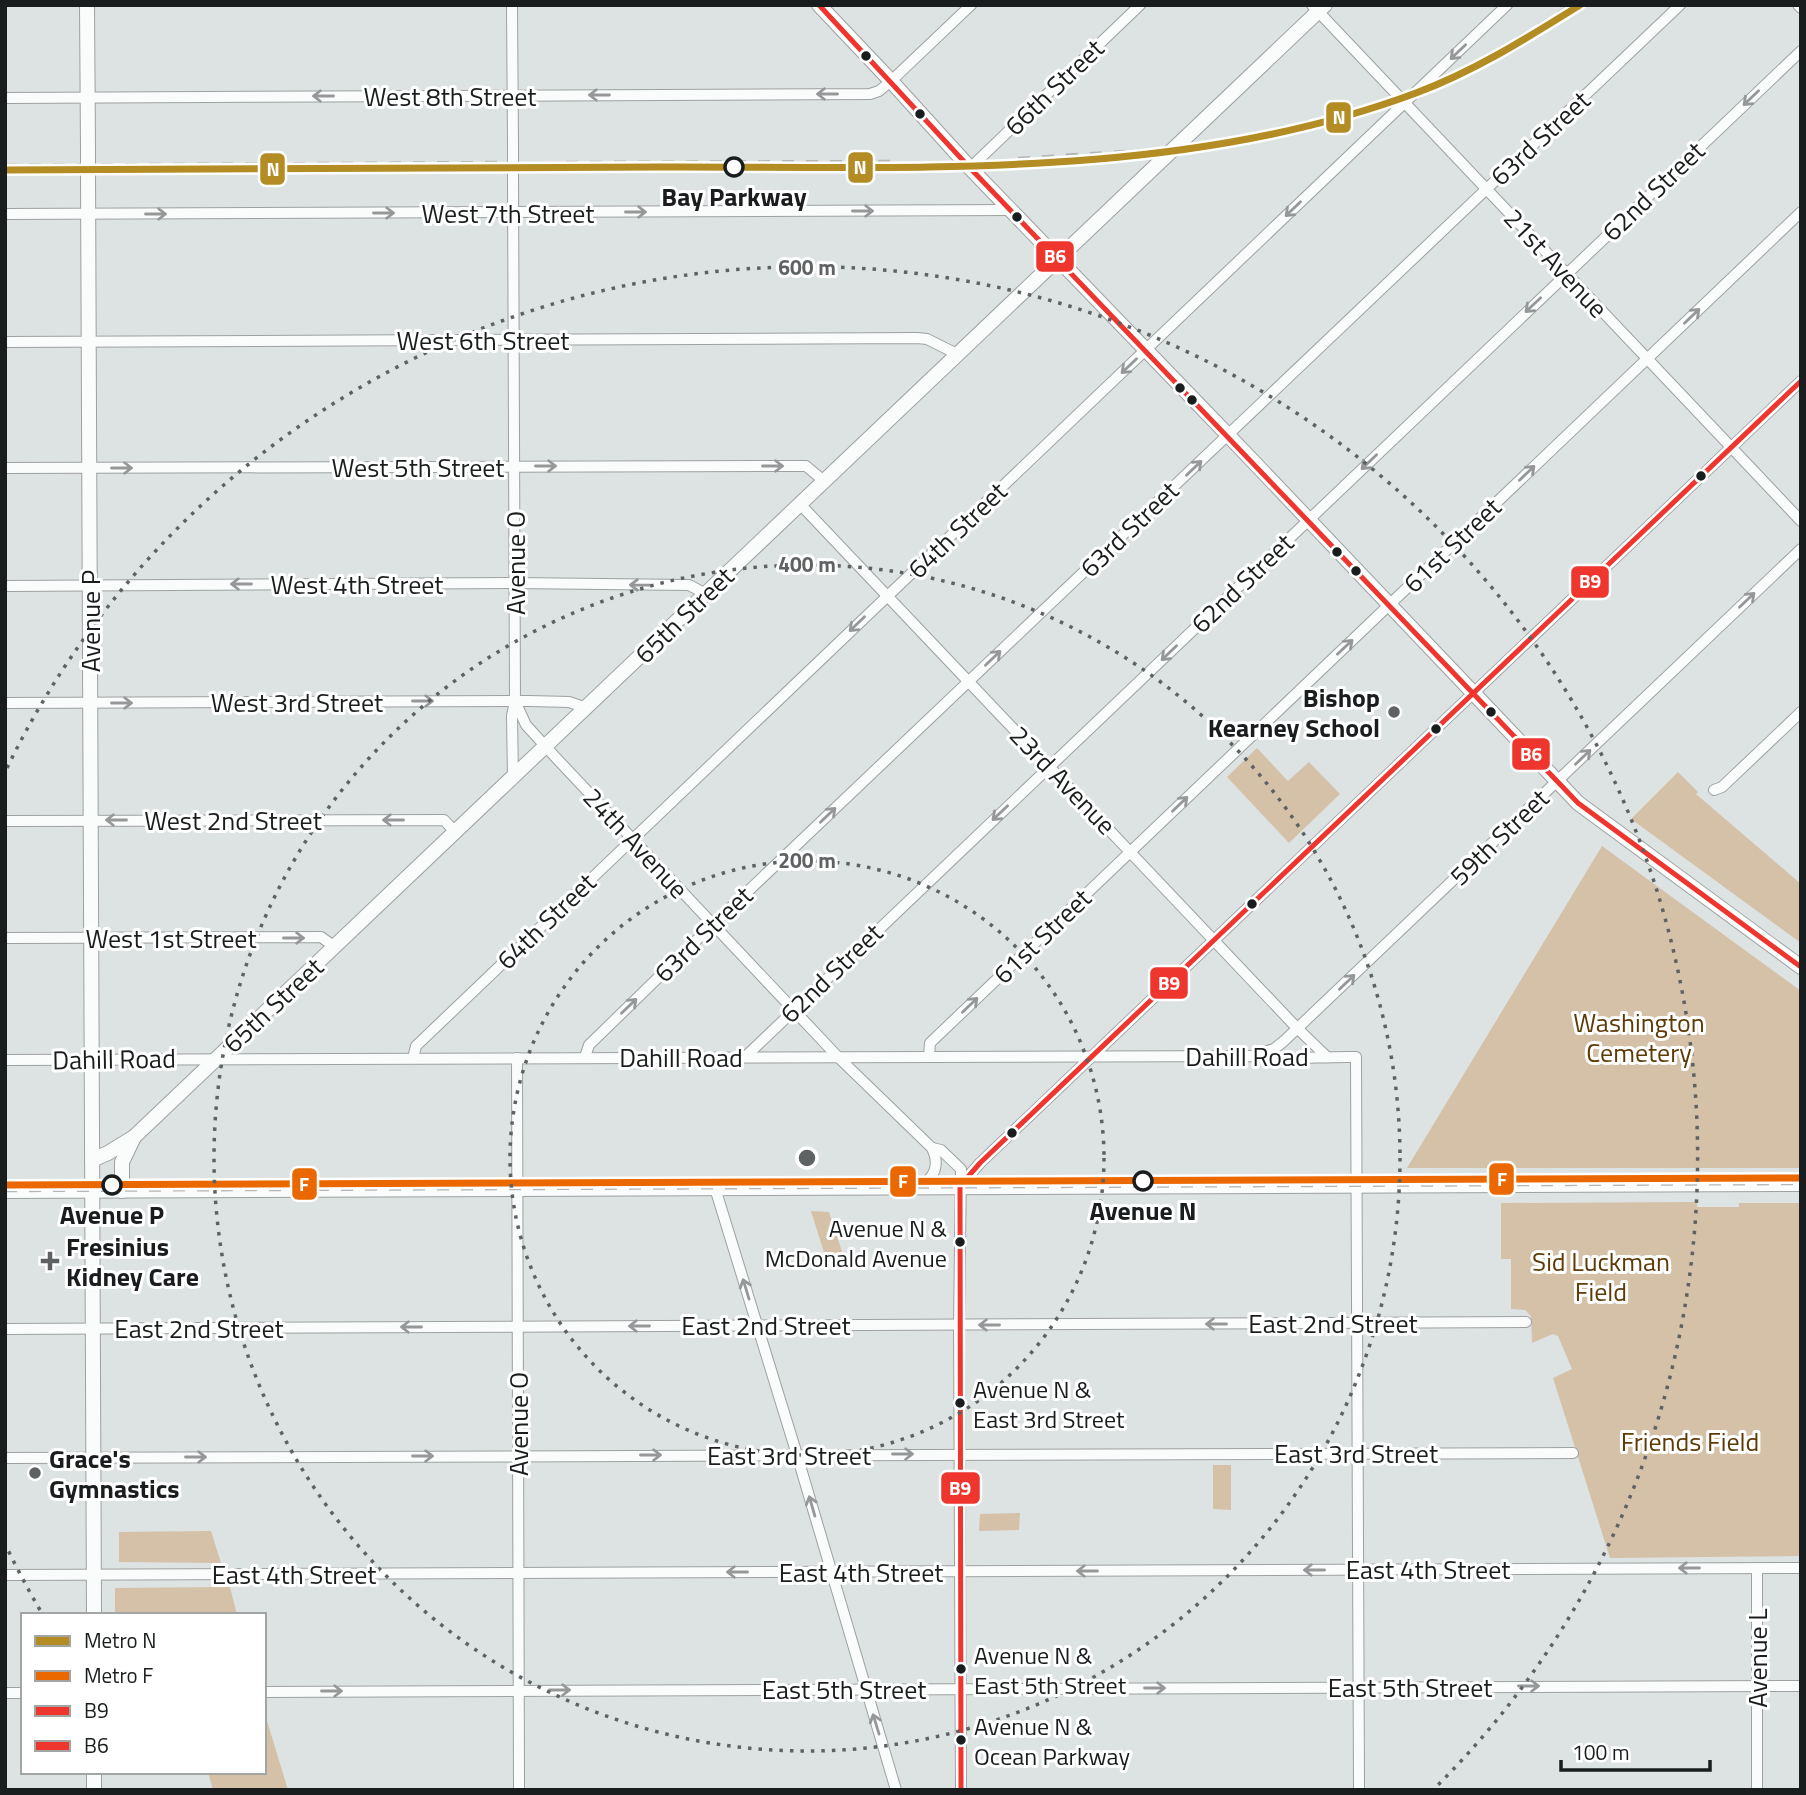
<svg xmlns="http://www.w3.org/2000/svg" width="1806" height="1795" font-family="'Titillium Web',sans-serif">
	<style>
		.green { fill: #d5c1a8 }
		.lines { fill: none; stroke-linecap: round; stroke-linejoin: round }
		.minor-casing { stroke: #9da1a1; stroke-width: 12 }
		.major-casing { stroke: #9da1a1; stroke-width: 16 }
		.minor { stroke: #fafbfb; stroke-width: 10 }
		.major { stroke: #fafbfb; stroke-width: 14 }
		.rail { stroke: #b4b5b5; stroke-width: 2.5; stroke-dasharray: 12 12; stroke-linecap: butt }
		.minor-bridge-casing { stroke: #9da1a1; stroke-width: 12; stroke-linecap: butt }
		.major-bridge-casing { stroke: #9da1a1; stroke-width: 16; stroke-linecap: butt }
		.minor-bridge { stroke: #fafbfb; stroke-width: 10 }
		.major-bridge { stroke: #fafbfb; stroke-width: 14 }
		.bus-1-casing { stroke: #fff; stroke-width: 10 }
		.bus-2-casing { stroke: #fff; stroke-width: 10 }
		.bus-1 { stroke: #ee352e; stroke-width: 5 }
		.bus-2 { stroke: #ee352e; stroke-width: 5 }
		.metro-1-casing { stroke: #fff; stroke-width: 12 }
		.metro-2-casing { stroke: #fff; stroke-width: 12 }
		.metro-1 { stroke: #b48c24; stroke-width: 7 }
		.metro-2 { stroke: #eb6800; stroke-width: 7 }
		.oneway { stroke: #959798 }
		.ring { fill: none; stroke: #5e6263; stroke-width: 3.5; stroke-dasharray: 3.5 7 }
		.bus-dot { fill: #1a1d1e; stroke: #fff; stroke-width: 2.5 }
		.stop-dot { fill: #fff; stroke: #1a1d1e; stroke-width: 3.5 }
		.poi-dot { fill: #5e6263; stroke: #fff; stroke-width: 2.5 }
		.labels { text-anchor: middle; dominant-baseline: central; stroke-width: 6; stroke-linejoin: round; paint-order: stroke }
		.bus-label { font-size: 24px; fill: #1a1d1e; stroke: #fff; text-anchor: start }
		.street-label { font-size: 26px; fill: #1a1d1e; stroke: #fff }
		.stop-label { font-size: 26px; font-weight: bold; fill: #1a1d1e; stroke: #fff }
		.poi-label { font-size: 26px; font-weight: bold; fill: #1a1d1e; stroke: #fff; text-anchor: start }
		.park-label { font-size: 26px; fill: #5e3a06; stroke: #fff }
		.centre { fill: #5e6263; stroke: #fff; stroke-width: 3.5 }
		.ring-label { font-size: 21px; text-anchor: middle; font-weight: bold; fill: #5e6263; stroke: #fff; stroke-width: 6; stroke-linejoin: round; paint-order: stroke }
		.line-badge { stroke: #fff; stroke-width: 2.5 }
		.badge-label { font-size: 19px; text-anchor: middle; font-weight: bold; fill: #fff }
	</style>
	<rect width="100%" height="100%" fill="#dde2e3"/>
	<g class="green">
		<path d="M1257,748L1288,781L1309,762L1340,794L1289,843L1227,777Z"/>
		<path d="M1678,772L1698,792L1696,794L1801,884V943L1631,819Z"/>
		<path d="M1602,846L1801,991V1168H1407Z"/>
		<path d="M1697,1202V1207H1739V1203H1801V1556L1610,1558L1553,1378L1572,1369L1558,1336L1553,1334L1532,1343L1531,1316L1525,1310L1511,1309V1259H1501V1203Z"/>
		<path d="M811,1211L829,1212L844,1258L826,1259Z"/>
		<path d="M1213,1465H1231V1510L1213,1509Z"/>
		<path d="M1020,1513L1019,1530L979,1531L980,1514Z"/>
		<path d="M211,1531L221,1563L119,1562V1532Z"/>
		<path d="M230,1587L237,1615H115V1588Z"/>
		<path d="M264,1711L288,1790H213L208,1772H264Z"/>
	</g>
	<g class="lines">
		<defs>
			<g id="minor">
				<path d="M512,5L513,145"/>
				<path d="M1312,5L1801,521"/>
				<path d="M1798,5L1801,8"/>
				<path d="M5,98L870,94L879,91L891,81L971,5"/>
				<path d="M970,168L1140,5"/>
				<path d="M513,174L515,701L512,716L513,777"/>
				<path d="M5,214L1010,210"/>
				<path d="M5,342L917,338L927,339L957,354"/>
				<path d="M5,468L806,466L824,481"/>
				<path d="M800,504L1297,1028L1326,1056"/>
				<path d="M5,586L514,583L689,585L706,594"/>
				<path d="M515,701L526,725L558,760L838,1057L932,1148C940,1164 935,1179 919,1186"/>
				<path d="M5,703L529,701L569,702L587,708"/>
				<path d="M1714,790L1722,787L1801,712"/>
				<path d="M5,821L444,820L456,833"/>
				<path d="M5,938L321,937L335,947"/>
				<path d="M1257,1054L1274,1049L1284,1041L1801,549"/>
				<path d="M929,1056L930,1043L1801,212"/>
				<path d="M585,1057L589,1045L704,933L1680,5"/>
				<path d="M745,1057L1801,51"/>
				<path d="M413,1058L416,1046L1507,5"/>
				<path d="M517,1058L519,1790"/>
				<path d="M5,1060L1251,1056C1286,1061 1320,1056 1356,1057L1359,1790"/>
				<path d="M932,1148L941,1150L961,1169L959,1325L961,1790"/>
				<path d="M960,1186L980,1163L1801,381"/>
				<path d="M715,1188L794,1445L896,1790"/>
				<path d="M5,1329L1526,1322"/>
				<path d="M5,1458L1573,1453"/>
				<path d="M1757,1568V1790"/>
				<path d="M5,1575L1801,1568"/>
				<path d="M264,1692L1801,1686"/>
				<path d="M5,1693H23"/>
			</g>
			<g id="major">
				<path d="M87,5L88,148"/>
				<path d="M819,5L891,81L970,168L1228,435L1578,803L1801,967"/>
				<path d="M88,174L94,1615"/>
				<path d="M92,1160L108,1153L134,1137L1325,5"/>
				<path d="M5,1191L1801,1184"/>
				<path d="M122,1191V1162L134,1137"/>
				<path d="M94,1772V1790"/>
			</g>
		</defs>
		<use href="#minor" class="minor-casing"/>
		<use href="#major" class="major-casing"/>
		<use href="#minor" class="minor"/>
		<use href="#major" class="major"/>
		<g class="rail">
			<path d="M1517,38L1570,5"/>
			<path d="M1228,139L1332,116L1369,104"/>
			<path d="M1018,158L1139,150"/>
			<path d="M566,162L891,161"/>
			<path d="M5,165L498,162"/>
			<path d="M5,1191L1801,1184"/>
		</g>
		<defs>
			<path id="minor-bridge" d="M513,145V174"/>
			<path id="major-bridge" d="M88,148V174"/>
		</defs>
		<use href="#minor-bridge" class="minor-bridge-casing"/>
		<use href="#major-bridge" class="major-bridge-casing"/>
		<use href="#minor-bridge" class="minor-bridge"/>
		<use href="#major-bridge" class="major-bridge"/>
		<defs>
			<g id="bus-1">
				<path d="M960,1186L980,1163L1801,381"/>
				<path d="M960,1186L961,1790"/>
			</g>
			<path id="bus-2" d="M819,5L970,168L1578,803L1801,967"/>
		</defs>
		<use href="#bus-1" class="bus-1-casing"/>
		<use href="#bus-2" class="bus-2-casing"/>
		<use href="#bus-1" class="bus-1"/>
		<use href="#bus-2" class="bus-2"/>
		<defs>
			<path id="metro-1" d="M5,170C223,169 441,168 658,167C909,166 1178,182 1416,93C1475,71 1527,38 1580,5"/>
			<path id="metro-2" d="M5,1185L1801,1178"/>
		</defs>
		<use href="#metro-1" class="metro-1-casing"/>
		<use href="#metro-2" class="metro-2-casing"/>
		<use href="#metro-1" class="metro-1"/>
		<use href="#metro-2" class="metro-2"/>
	</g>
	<defs><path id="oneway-shaft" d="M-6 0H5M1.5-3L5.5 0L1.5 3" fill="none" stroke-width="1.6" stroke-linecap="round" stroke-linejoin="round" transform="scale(1.75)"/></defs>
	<g class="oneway">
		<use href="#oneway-shaft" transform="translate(1458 52) rotate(136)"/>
		<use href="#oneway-shaft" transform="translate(827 94) rotate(180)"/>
		<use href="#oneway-shaft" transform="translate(599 95) rotate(180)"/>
		<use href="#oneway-shaft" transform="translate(323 96) rotate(180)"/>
		<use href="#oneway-shaft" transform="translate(1751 98) rotate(136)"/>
		<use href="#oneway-shaft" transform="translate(1293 209) rotate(136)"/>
		<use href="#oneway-shaft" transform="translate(863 211)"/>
		<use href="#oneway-shaft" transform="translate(636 212)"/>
		<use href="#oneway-shaft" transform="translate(384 213)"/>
		<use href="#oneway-shaft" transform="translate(156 214)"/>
		<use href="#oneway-shaft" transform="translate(1533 305) rotate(137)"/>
		<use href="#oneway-shaft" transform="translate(1692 316) rotate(-44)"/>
		<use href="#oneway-shaft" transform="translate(1129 366) rotate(136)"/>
		<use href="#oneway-shaft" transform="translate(1369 462) rotate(136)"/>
		<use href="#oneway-shaft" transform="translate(546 466)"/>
		<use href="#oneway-shaft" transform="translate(773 466)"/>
		<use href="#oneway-shaft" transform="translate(122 468)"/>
		<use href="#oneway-shaft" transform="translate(1194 468) rotate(-44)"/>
		<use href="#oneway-shaft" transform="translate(1527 473) rotate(-44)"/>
		<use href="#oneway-shaft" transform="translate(241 584) rotate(180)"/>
		<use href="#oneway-shaft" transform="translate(640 585) rotate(-179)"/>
		<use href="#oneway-shaft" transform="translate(1747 600) rotate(-44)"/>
		<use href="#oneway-shaft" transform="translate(857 624) rotate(136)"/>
		<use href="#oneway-shaft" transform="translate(1345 647) rotate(-43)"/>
		<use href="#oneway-shaft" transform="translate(1169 653) rotate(136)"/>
		<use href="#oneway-shaft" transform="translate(993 658) rotate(-44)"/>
		<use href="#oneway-shaft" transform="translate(423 701)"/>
		<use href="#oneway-shaft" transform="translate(122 703)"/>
		<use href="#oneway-shaft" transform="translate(1583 757) rotate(-44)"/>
		<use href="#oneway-shaft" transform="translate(1180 804) rotate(-44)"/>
		<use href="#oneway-shaft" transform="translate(1000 813) rotate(137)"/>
		<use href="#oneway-shaft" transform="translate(828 815) rotate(-44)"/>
		<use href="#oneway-shaft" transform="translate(116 820) rotate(-180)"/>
		<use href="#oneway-shaft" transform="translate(393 820) rotate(-180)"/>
		<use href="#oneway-shaft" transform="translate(294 938)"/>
		<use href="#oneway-shaft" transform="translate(1347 982) rotate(-44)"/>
		<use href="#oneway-shaft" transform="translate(970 1005) rotate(-44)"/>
		<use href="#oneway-shaft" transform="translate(629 1006) rotate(-44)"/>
		<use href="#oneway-shaft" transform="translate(746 1289) rotate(-107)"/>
		<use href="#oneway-shaft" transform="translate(1216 1324) rotate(180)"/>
		<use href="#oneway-shaft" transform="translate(989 1325) rotate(180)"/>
		<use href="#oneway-shaft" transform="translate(639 1326) rotate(180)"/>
		<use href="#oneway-shaft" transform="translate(411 1327) rotate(180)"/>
		<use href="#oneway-shaft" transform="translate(903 1454)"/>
		<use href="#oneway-shaft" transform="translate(651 1455)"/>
		<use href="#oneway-shaft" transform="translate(423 1456)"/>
		<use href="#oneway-shaft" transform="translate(196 1457)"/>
		<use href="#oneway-shaft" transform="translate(812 1506) rotate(-106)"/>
		<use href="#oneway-shaft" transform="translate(1689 1568) rotate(180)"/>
		<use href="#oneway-shaft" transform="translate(1314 1570) rotate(180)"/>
		<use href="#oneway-shaft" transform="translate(1087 1571) rotate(180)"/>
		<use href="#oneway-shaft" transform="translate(737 1572) rotate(180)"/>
		<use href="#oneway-shaft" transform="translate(1529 1686)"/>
		<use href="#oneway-shaft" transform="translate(1155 1688)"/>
		<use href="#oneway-shaft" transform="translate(560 1690)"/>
		<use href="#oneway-shaft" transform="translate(332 1691)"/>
		<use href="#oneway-shaft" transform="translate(876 1724) rotate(-107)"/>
	</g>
	<g class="ring">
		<circle cx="807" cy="1158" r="297"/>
		<circle cx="807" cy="1158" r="593"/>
		<path d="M40 1610A890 890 0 0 1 7 1548M7 768A890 890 0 1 1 1436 1787"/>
	</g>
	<g class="bus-dot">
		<circle cx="866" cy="56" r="6"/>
		<circle cx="920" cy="114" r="6"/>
		<circle cx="1017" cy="217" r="6"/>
		<circle cx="1180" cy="388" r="6"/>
		<circle cx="1192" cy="400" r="6"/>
		<circle cx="1701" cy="476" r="6"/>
		<circle cx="1337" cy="552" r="6"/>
		<circle cx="1356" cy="571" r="6"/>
		<circle cx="1491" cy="712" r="6"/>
		<circle cx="1436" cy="729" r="6"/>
		<circle cx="1252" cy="904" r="6"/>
		<circle cx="1012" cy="1133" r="6"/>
		<circle cx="960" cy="1242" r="6"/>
		<circle cx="960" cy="1403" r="6"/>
		<circle cx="961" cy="1669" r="6"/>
		<circle cx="961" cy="1740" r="6"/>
	</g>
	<g class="stop-dot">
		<circle cx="734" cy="167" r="9"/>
		<circle cx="1143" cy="1181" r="9"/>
		<circle cx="112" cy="1185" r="9"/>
	</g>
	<g class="poi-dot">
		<circle cx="1394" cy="712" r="7"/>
		<path d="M46.5 1250.5h7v7h7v7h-7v7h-7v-7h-7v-7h7z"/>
		<circle cx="35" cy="1473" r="7"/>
	</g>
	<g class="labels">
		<g class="bus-label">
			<text x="947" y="1228" text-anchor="end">Avenue N &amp;<tspan x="947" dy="30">McDonald Avenue</tspan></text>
			<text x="973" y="1389">Avenue N &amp;<tspan x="973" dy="30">East 3rd Street</tspan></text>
			<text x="974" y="1655">Avenue N &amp;<tspan x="974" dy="30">East 5th Street</tspan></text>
			<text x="974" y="1726">Avenue N &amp;<tspan x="974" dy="30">Ocean Parkway</tspan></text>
		</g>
		<g class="street-label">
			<text transform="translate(1054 87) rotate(-44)">66th Street</text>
			<text x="450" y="96">West 8th Street</text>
			<text transform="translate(1540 138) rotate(-43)">63rd Street</text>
			<text transform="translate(1653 191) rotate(-44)">62nd Street</text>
			<text x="508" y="213">West 7th Street</text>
			<text transform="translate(1556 263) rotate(47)">21st Avenue</text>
			<text x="483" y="340">West 6th Street</text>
			<text x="418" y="467">West 5th Street</text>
			<text transform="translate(1129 529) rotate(-44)">63rd Street</text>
			<text transform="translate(957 530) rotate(-44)">64th Street</text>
			<text transform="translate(1452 545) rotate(-44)">61st Street</text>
			<text transform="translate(515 563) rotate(-90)">Avenue O</text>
			<text transform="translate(1242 583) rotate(-44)">62nd Street</text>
			<text x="357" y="584">West 4th Street</text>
			<text transform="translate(684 615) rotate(-44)">65th Street</text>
			<text transform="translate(90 621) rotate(-90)">Avenue P</text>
			<text x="297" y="702">West 3rd Street</text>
			<text transform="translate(1063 780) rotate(46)">23rd Avenue</text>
			<text x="233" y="820">West 2nd Street</text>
			<text transform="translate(1499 837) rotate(-44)">59th Street</text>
			<text transform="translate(636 843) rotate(47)">24th Avenue</text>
			<text transform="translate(546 921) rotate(-44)">64th Street</text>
			<text transform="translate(703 934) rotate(-44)">63rd Street</text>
			<text transform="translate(1042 936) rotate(-44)">61st Street</text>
			<text x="171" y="938">West 1st Street</text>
			<text transform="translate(831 973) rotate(-44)">62nd Street</text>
			<text transform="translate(273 1005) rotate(-43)">65th Street</text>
			<text x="1247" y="1056">Dahill Road</text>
			<text x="681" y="1057">Dahill Road</text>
			<text transform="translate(114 1059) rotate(-1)">Dahill Road</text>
			<text x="1333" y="1323">East 2nd Street</text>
			<text x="766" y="1325">East 2nd Street</text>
			<text x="199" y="1328">East 2nd Street</text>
			<text transform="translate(518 1424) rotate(-90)">Avenue O</text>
			<text x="1356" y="1453">East 3rd Street</text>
			<text x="789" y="1455">East 3rd Street</text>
			<text x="1428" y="1569">East 4th Street</text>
			<text x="861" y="1572">East 4th Street</text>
			<text x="294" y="1574">East 4th Street</text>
			<text transform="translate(1757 1658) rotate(-90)">Avenue L</text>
			<text x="1410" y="1687">East 5th Street</text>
			<text x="844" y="1689">East 5th Street</text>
		</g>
		<g class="stop-label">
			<text x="734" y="196">Bay Parkway</text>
			<text x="1143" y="1210">Avenue N</text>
			<text x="112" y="1214">Avenue P</text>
		</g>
		<g class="poi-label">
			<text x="1380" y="697" text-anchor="end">Bishop<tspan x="1380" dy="30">Kearney School</tspan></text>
			<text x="66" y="1246">Fresinius<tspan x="66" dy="30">Kidney Care</tspan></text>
			<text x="49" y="1458">Grace's<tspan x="49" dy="30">Gymnastics</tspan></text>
		</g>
		<g class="park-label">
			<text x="1639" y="1022">Washington<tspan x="1639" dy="30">Cemetery</tspan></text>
			<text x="1601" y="1261">Sid Luckman<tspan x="1601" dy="30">Field</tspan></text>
			<text x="1690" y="1441">Friends Field</text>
		</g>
	</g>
	<circle cx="807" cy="1158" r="10" class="centre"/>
	<g class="ring-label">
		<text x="807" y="275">600 m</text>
		<text x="807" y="572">400 m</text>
		<text x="807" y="868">200 m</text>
	</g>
	<g class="line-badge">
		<rect x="1325" y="101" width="27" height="33" rx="7" fill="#b48c24"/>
		<rect x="847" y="151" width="27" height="33" rx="7" fill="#b48c24"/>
		<rect x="259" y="152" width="27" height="34" rx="7" fill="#b48c24"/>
		<rect x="1035" y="240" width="40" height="33" rx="7" fill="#ee352e"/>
		<rect x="1570" y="565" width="40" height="34" rx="7" fill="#ee352e"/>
		<rect x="1511" y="737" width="40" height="34" rx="7" fill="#ee352e"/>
		<rect x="1149" y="966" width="40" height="34" rx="7" fill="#ee352e"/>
		<rect x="1488" y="1162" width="27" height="34" rx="7" fill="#eb6800"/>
		<rect x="889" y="1165" width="28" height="33" rx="7" fill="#eb6800"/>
		<rect x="291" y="1167" width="27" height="34" rx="7" fill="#eb6800"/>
		<rect x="940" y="1471" width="41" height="34" rx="7" fill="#ee352e"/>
	</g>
	<g class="badge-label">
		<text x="1339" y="124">N</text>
		<text x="860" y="174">N</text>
		<text x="273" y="176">N</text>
		<text x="1055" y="263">B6</text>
		<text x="1590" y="588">B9</text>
		<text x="1531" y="761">B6</text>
		<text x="1169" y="990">B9</text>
		<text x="1502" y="1186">F</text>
		<text x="903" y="1188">F</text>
		<text x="304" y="1191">F</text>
		<text x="960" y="1495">B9</text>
	</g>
	<rect width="1806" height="1795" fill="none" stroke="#1a1d1e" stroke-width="14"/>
	<rect x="21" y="1613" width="245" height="161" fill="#ffffff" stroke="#a3a5a5" stroke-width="2"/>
	<rect x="35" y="1636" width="35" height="10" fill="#b48c24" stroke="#a3a5a5" stroke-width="2"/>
	<text x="84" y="1648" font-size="21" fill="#1a1d1e">Metro N</text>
	<rect x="35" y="1671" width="35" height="10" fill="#eb6800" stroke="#a3a5a5" stroke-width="2"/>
	<text x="84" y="1683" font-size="21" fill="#1a1d1e">Metro F</text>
	<rect x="35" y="1706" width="35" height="10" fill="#ee352e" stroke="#a3a5a5" stroke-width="2"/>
	<text x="84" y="1718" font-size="21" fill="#1a1d1e">B9</text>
	<rect x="35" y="1741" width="35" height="10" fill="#ee352e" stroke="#a3a5a5" stroke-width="2"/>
	<text x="84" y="1753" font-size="21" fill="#1a1d1e">B6</text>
	<path d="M1561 1760v10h149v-10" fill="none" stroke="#1a1d1e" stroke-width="3.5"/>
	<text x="1572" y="1760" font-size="21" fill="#1a1d1e" stroke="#ffffff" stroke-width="5" paint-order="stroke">100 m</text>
</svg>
